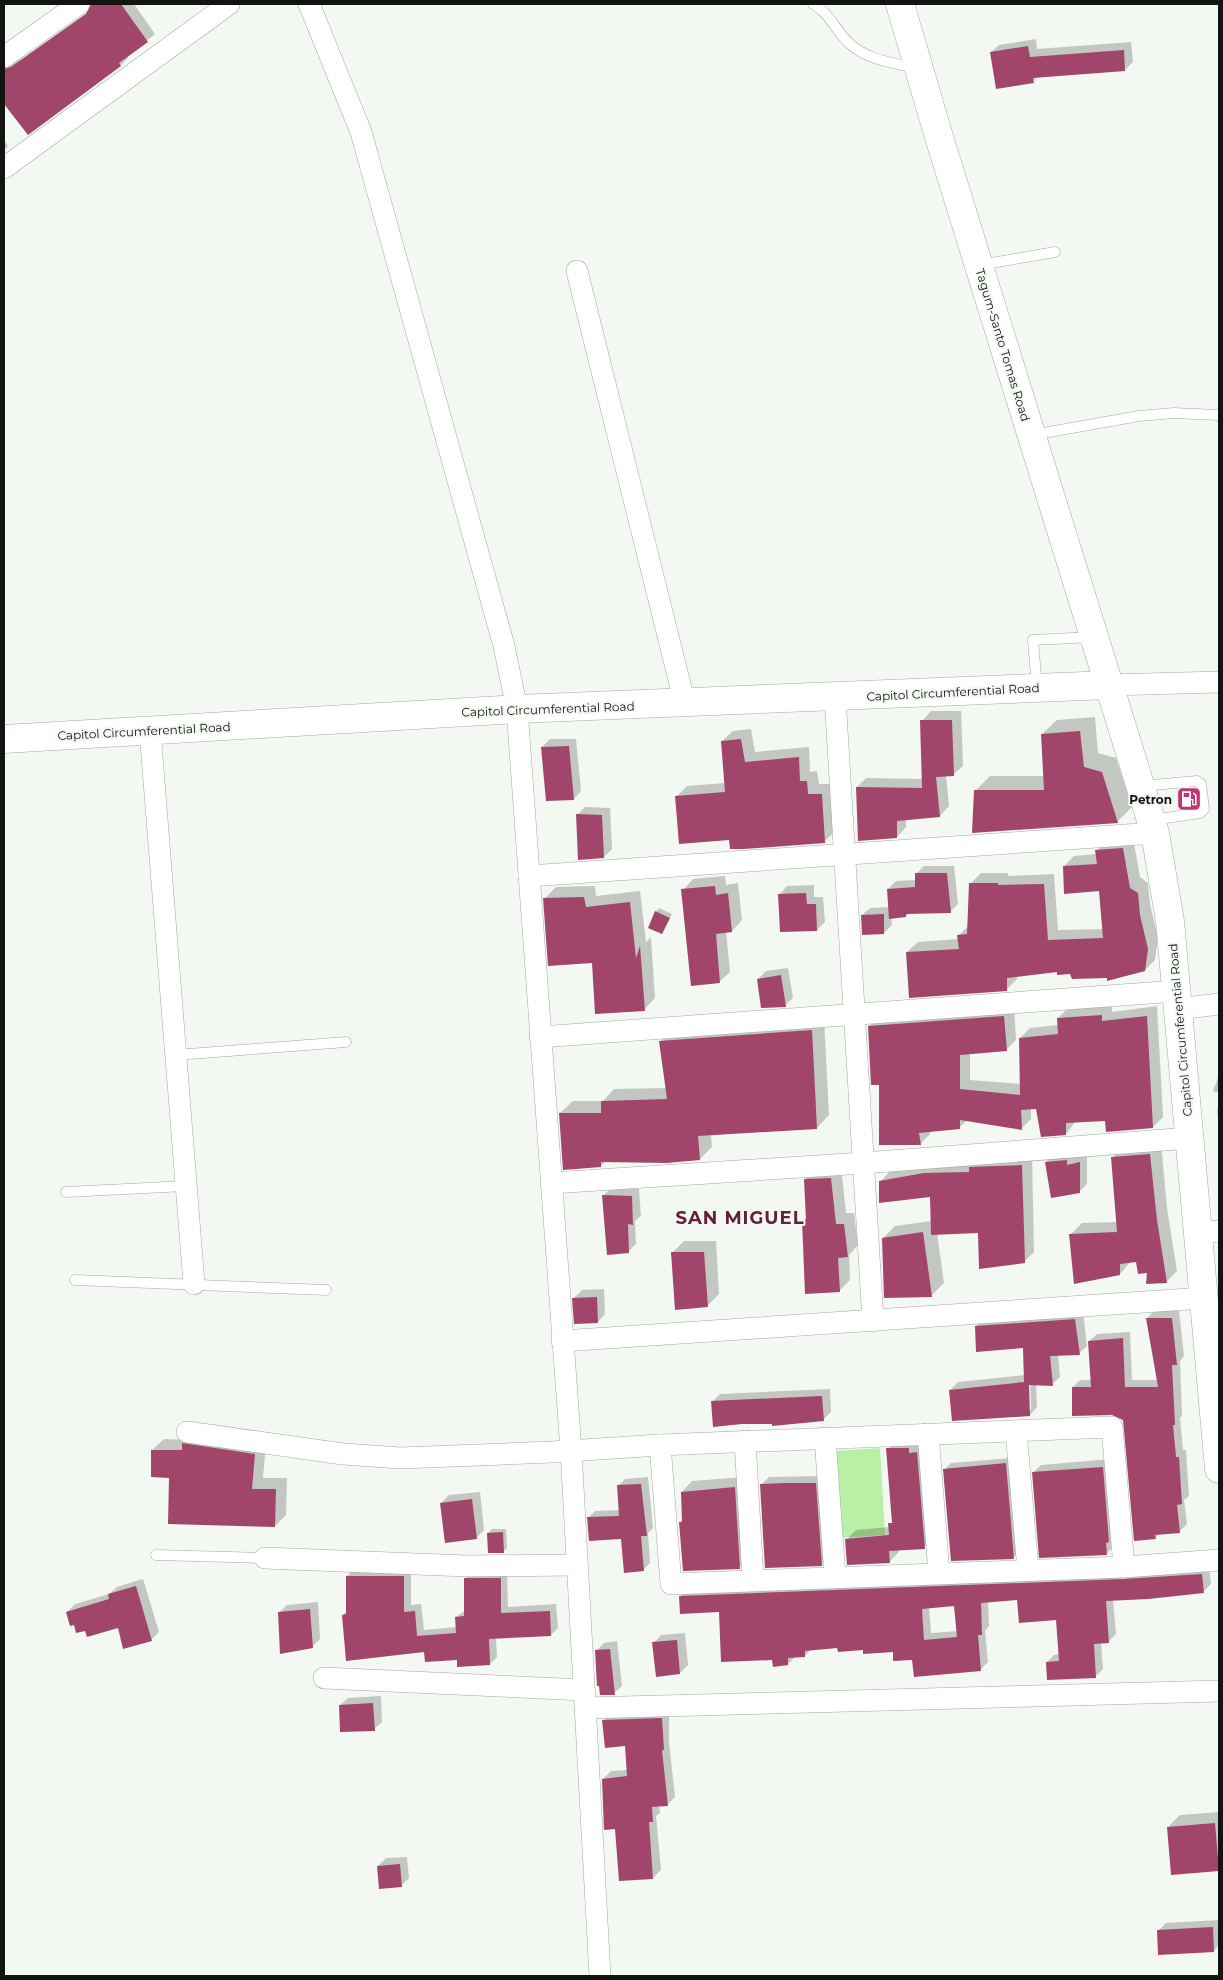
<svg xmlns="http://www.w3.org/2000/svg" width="1223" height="1980" font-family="Montserrat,sans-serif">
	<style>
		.green { fill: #baf0a6 }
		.shadow { fill: #0003; fill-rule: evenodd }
		.building { fill: #a1456a; fill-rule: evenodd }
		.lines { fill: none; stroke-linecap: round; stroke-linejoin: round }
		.service-casing { stroke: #a3a8a1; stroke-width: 11 }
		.minor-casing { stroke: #a3a8a1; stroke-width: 22 }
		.secondary-casing { stroke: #a3a8a1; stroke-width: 29 }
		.service { stroke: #fff; stroke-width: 10 }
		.minor { stroke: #fff; stroke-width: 21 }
		.secondary { stroke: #fff; stroke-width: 28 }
		.labels { text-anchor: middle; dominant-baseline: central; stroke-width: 4; stroke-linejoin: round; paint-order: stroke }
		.street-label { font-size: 12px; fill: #121411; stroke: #f3f9f2 }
		.poi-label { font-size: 12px; font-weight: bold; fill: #121411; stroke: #f3f9f2; text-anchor: end }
		.district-label { font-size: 18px; font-weight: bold; letter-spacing: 1px; fill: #62203c; stroke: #f3f9f2 }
	</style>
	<rect width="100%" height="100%" fill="#f3f9f2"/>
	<path class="green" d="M880,1448L885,1535L839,1538L834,1451Z"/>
	<g class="shadow">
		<path d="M92,4H134L155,34L127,56L128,58L120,66L28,134L4,102V64L8,61L20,60L92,9Z"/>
		<path d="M1036,39L1037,49L1131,42L1133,62L1125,70L1038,77L1033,81L991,52L999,45Z"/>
		<path d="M4,140L8,146L4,150Z"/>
		<path d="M931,711H961L963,766L953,775H946L949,806L940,816L906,819V827L897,837L857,787L866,778L923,779L922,721Z"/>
		<path d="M1095,717L1098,753L1116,758L1132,807L1117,822L975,791L990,776H1044L1042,734L1057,720Z"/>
		<path d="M751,729L755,752L809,747L810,772L817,771L819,784H833L835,831L824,842L730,839L677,796L687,786L725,783L722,741L733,731Z"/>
		<path d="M550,739H576L581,791L574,799L542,747Z"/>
		<path d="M1198,785L1200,802L1196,805L1179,790L1182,787Z"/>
		<path d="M585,807L610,808L612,849L604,857L577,815Z"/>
		<path d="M1133,838L1140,877L1148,883L1150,904L1158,938L1155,960L1145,970L1108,976L1058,971L1017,975V979L1006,990L907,952L918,942L959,939V935L969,925L971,883L981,873H1008V876L1054,874L1058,930L1104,929L1100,890L1064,866L1074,856L1097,854V850L1107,840Z"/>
		<path d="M924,866H954L958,904L950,912L909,913L906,916L891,917L892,925L884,933L862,915L870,908L889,907L888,889L896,881L916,880V874Z"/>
		<path d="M725,876L726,885L738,883L742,920L732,931H726L730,972L719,982L683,890L693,879Z"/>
		<path d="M814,885V897H823L825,922L817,930L780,894L787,886Z"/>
		<path d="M595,886L596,896L640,891L646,942L651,937L655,998L644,1010L593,961L545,898L556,887Z"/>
		<path d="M659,908L672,914L662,933L656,912Z"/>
		<path d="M788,968L793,998L785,1005L758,979L766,971Z"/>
		<path d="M1014,1006L1016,1040L1006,1050L970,1053V1080L1021,1084L1020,1038L1030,1028L1058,1025V1018L1068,1008L1112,1006V1012L1157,1006L1163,1117L1153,1127L1107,1120L1076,1121L1066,1134L1037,1107L1031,1108V1119L1021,1129L967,1120L960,1127L930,1130V1134L920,1144L880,1083L869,1026L879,1016Z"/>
		<path d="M824,1018L829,1115L817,1128L711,1134L712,1147L700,1159L606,1161L601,1166L560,1113L573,1101H603L614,1089L667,1088L661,1041L673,1029Z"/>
		<path d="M1219,1075V1093L1213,1091Z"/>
		<path d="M1219,1107V1133L1217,1109Z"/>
		<path d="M1161,1143L1167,1208L1177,1271L1166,1282L1148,1272L1137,1261H1131L1120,1274L1071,1234L1082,1223L1118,1222L1113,1157L1123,1146Z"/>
		<path d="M1074,1153L1075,1158L1087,1155V1184L1079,1192L1046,1162L1054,1154Z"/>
		<path d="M1032,1155L1034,1252L1024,1262L979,1232L937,1233L944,1283L932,1295L883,1238L895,1226L932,1221L931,1196L880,1182L890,1171Z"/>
		<path d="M841,1167L846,1213H854L858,1245L849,1255L850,1280L839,1291L803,1221L807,1217L805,1180L816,1169Z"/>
		<path d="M611,1188L639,1189L641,1216L635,1221L636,1244L628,1252L603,1196Z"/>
		<path d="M684,1241H716L719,1294L707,1306L672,1253Z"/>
		<path d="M604,1289L605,1314L598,1322L574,1298L582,1290Z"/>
		<path d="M1154,1311H1179L1184,1356L1180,1361L1182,1416L1180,1418L1183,1450H1186L1189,1496L1184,1500L1187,1524L1179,1532L1159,1534L1155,1538L1124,1420L1073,1387L1080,1380H1092L1089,1341L1097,1334L1130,1332L1132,1380H1158L1147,1318Z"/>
		<path d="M1083,1312L1087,1346L1079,1353L1058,1354L1060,1377L1052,1384H1036L1037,1407L1030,1415L950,1390L958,1382L1025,1375V1347L976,1326L984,1319ZM1027,1379H1030L1031,1410H1028Z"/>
		<path d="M830,1389L831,1412L823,1420L715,1425L712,1402L720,1394Z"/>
		<path d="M164,1439L266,1443L263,1478H287L286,1515L275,1526L171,1476L152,1450Z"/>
		<path d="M897,1439H918L934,1538L924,1547L899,1549V1552L889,1562L846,1540L856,1530L890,1527L893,1521L888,1449Z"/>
		<path d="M1012,1458L1020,1551L1014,1557L952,1560L945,1469L951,1463Z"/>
		<path d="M1110,1459L1114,1546L1106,1554L1033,1473L1041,1465Z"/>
		<path d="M823,1476L829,1557L821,1565L761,1485L769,1477Z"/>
		<path d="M648,1477L653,1528L648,1533L650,1563L643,1570L622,1538L588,1518L595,1511L620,1510L618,1486L625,1479Z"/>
		<path d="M745,1477L750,1557L739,1568L680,1522L683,1519L682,1492L692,1481Z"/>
		<path d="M480,1492L484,1530L476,1538L441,1503L449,1495Z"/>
		<path d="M492,1529H506L507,1548L503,1552L488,1533Z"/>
		<path d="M1209,1567L1211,1584L1203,1592L1113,1599L1116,1634L1109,1641L1101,1642L1103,1669L1095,1677L1047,1662L1054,1655L1060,1654L1057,1618L1018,1598L988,1601L989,1626L985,1631L988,1662L981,1669L913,1658L894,1650L838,1647L811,1649L805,1656L795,1657L788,1664L773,1658L721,1611L680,1597L687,1589ZM955,1605L958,1631L931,1633L929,1607Z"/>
		<path d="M354,1569H411V1605L421,1604L424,1630L457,1627L456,1617L466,1610L465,1579L472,1572H507L508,1607L556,1604L558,1628L551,1635L496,1638L497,1657L490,1664L425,1651L343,1615L347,1611V1576Z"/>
		<path d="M143,1579L159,1632L151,1640L118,1627L67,1612L75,1604L109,1594L117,1587Z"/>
		<path d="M318,1602L320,1639L312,1647L279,1613L287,1605Z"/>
		<path d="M685,1633L688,1665L680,1673L654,1643L661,1635Z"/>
		<path d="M617,1641L622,1686L614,1693L596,1651L604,1643Z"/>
		<path d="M381,1696L382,1722L374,1729L340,1705L348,1698Z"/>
		<path d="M669,1711V1742L675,1797L667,1805H659L660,1813L656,1816L661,1870L653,1878L616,1828L603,1779L611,1771L627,1770L626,1744L604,1720L612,1713Z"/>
		<path d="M1219,1812V1870L1168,1827L1180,1815Z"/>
		<path d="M407,1857L409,1878L401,1886L378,1866L386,1858Z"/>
		<path d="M1219,1920V1945L1214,1951L1158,1931L1166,1923Z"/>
	</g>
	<g class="building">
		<path d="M91,4H121L148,42L119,63L121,66L28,135L4,104V69L11,67L86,14Z"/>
		<path d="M1028,46L1030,57L1124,50L1125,71L1033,78L1034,83L996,89L990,52Z"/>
		<path d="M920,720H952L954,776L936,777L940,817L897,821V838L858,841L856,787L922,788Z"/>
		<path d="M1080,731L1084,767L1102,772L1118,823L972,833L974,790H1044L1041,734Z"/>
		<path d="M741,739L745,762L799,757L800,781H807L808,794H822L825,843L744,849H730L729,840L679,844L675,796L725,792L721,741Z"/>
		<path d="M569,746L574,800L546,801L541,747Z"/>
		<path d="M1195,788L1197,806L1180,809L1177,790Z"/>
		<path d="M576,814L602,815L604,858L578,860Z"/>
		<path d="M1123,848L1130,888L1138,893L1140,915L1148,949L1145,971L1107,981V978L1072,979L1070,974L1057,975V972L1007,978V991L909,998L906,952L959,949L957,935L967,934L969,883H998V885L1044,884L1048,940L1103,938L1099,891L1064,894L1063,866L1097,864L1095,850Z"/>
		<path d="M915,873H947L951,913L906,914V917L889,919L887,889L915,887Z"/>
		<path d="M715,886L716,895L728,893L732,932L716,934L720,983L691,986L681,889Z"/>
		<path d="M806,893L807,904H816L817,931L780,932L778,894Z"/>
		<path d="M584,897L586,907L630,902L636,958L640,946L645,1011L595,1014L592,963L548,966L543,898Z"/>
		<path d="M655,911L670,918L662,934L648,928Z"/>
		<path d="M884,914V934L862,935L861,915Z"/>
		<path d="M781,975L786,1007L761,1008L757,979Z"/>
		<path d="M1102,1015V1021L1147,1016L1153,1128L1106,1132L1105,1121L1066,1123V1135L1041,1137L1036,1109L1021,1110L1022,1130L960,1120V1129L919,1133L921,1145H879V1085H871L868,1026L1004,1016L1007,1051L960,1055V1089L1020,1095L1019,1038L1058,1034L1057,1018Z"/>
		<path d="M812,1030L817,1129L698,1136L700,1160L667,1163L601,1162V1167L563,1170L559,1113H601V1101L667,1099L659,1041Z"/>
		<path d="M1150,1154L1157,1220L1167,1283L1146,1284L1147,1273L1138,1274L1136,1262L1120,1264V1275L1074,1284L1069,1234L1117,1232L1111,1157Z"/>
		<path d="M1067,1160V1165L1080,1162V1193L1051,1198L1045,1162Z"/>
		<path d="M1022,1165L1025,1263L979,1269L978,1233L931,1235L930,1197L879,1203V1181L924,1173L969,1172V1167Z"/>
		<path d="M831,1178L836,1224H844L848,1257L838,1258L840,1292L805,1294L802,1220H806L804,1179Z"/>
		<path d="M602,1195L632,1196L633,1225L628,1224L629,1253L607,1255Z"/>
		<path d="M923,1232L932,1297L884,1298L882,1238Z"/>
		<path d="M671,1252H704L708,1307L675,1310Z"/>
		<path d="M597,1297L598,1323L574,1324L572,1298Z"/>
		<path d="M1146,1318H1172L1177,1365H1172L1175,1425H1173L1176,1457H1179L1182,1504L1177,1505L1180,1533L1155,1535L1156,1539L1134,1541L1123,1420L1112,1415L1072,1416V1387H1091L1088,1341L1123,1338L1125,1387H1158Z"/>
		<path d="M1075,1319L1080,1355L1050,1356L1053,1386L1029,1385L1030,1416L952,1421L949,1390L1024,1382L1023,1348L976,1352L975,1326Z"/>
		<path d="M822,1396L824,1421L772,1426V1424H742L713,1427L711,1401Z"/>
		<path d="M182,1443L255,1454L252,1489H276L275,1527L168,1524L169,1478L151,1477V1450H182Z"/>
		<path d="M886,1448H909V1453L917,1452L925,1549L889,1551L890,1563L847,1565L845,1539L889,1535L888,1523H892Z"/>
		<path d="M1006,1463L1014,1559L951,1561L943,1469Z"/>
		<path d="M1103,1467L1109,1542L1106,1543L1107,1555L1039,1558L1032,1472Z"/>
		<path d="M785,1483H816L822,1566L765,1568L760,1484Z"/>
		<path d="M641,1484L647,1536H641L644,1571L624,1573L621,1539L589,1541L587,1517L619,1516L617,1485Z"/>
		<path d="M735,1487L740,1569L683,1571L679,1522H682L681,1492Z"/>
		<path d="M472,1499L477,1539L445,1543L440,1503Z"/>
		<path d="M503,1532L504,1553H488L487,1533Z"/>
		<path d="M1202,1574L1204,1593L1148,1599L1106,1601L1109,1643L1094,1644L1096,1678L1047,1680L1046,1662L1059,1661L1056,1620L1019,1623L1017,1600L981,1603L982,1635H978L981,1671L914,1677L912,1660L893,1661V1652L863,1654V1650L838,1652L837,1648L805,1651V1657L788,1658V1665L773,1667L772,1660L721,1662L719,1612L680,1614L679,1596L1124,1579ZM954,1606L957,1637L924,1640L922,1609Z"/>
		<path d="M346,1576H404V1612L415,1611L417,1636L456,1633L455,1617L464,1616V1578H501V1613L550,1611L551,1636L489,1639L490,1665L457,1667V1660L425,1662L424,1652L346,1661L342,1615L346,1614Z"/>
		<path d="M136,1586L152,1641L123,1649L118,1628L87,1637L85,1631L76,1633L74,1625L70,1626L66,1612L109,1599L108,1594Z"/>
		<path d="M310,1609L313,1648L280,1654L278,1612Z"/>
		<path d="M677,1640L680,1674L656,1677L652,1642Z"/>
		<path d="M610,1649L615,1695H600L599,1686H597L595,1650Z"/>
		<path d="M373,1703L375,1731L340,1732L339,1705Z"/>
		<path d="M662,1718L664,1750H662L668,1806L652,1807L653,1822H649L653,1879L619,1881L615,1829L604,1830L602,1779L627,1776L625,1746L605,1748L602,1720Z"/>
		<path d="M1215,1823L1219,1871L1171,1875L1167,1827Z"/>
		<path d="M400,1864L402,1887L379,1889L377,1866Z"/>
		<path d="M1213,1927L1214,1952L1158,1955L1157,1930Z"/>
	</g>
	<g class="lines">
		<defs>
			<g id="service">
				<path d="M813,4C830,13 836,32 850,44C868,60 893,63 916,68"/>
				<path d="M980,265L1055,252"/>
				<path d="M1032,435L1139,416L1174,413L1218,415"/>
				<path d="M1037,688L1033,640L1093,637"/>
				<path d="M1142,786L1197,781L1201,784L1204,809L1200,813L1152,820"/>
				<path d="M176,1055L346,1042"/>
				<path d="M66,1192L186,1186"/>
				<path d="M75,1280L326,1290"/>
				<path d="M156,1555L265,1558"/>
			</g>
			<g id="minor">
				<path d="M309,4L361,132L504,646L517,709L571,1450L600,1976"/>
				<path d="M4,57L79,4"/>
				<path d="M4,168L229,4"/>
				<path d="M577,271L685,704"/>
				<path d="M1109,685L1219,682"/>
				<path d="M835,697L873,1321"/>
				<path d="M150,731L194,1284"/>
				<path d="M529,876L1155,833"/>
				<path d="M1178,1009L1219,1004"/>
				<path d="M540,1037L1177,991"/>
				<path d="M551,1183L864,1163L1190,1138"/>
				<path d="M1199,1233L1219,1231"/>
				<path d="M562,1341L1204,1298"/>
				<path d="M1016,1431L1028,1570"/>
				<path d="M187,1432L343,1454L401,1458L552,1452L660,1445L1112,1427L1124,1567"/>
				<path d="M928,1434L939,1573"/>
				<path d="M825,1438L835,1576"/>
				<path d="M745,1441L753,1580"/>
				<path d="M660,1445L671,1584L1124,1567L1219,1560"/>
				<path d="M265,1558L467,1566L577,1565"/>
				<path d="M324,1678L584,1690"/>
				<path d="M585,1708L1219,1691"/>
			</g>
			<g id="secondary">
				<path d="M900,4L939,137L1155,833L1170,921L1219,1469"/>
				<path d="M4,739L517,709L1109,685"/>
			</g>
		</defs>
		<use href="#service" class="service-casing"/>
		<use href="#minor" class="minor-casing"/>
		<use href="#secondary" class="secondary-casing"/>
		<use href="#service" class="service"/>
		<use href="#minor" class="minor"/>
		<use href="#secondary" class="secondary"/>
	</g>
	<defs>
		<symbol id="fuel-square" viewBox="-11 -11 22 22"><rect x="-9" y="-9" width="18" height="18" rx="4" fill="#bf3674" stroke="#f3f9f2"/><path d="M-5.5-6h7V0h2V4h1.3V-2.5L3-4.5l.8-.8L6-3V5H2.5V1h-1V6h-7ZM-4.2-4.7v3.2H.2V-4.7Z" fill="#fff"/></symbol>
	</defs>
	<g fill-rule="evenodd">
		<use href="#fuel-square" x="1175" y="785" width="28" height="28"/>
	</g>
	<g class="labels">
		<g class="street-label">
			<text transform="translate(1003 345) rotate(73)">Tagum-Santo Tomas Road</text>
			<text transform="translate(953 692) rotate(-3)">Capitol Circumferential Road</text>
			<text transform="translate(548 709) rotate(-2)">Capitol Circumferential Road</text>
			<text transform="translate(144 731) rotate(-3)">Capitol Circumferential Road</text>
			<text transform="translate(1180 1030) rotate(-95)">Capitol Circumferential Road</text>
		</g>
		<g class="poi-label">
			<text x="1172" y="799">Petron</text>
		</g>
		<g class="district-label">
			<text x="740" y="1218">SAN MIGUEL</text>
		</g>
	</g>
	<rect width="1223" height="1980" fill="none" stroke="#121411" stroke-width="10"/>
</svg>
